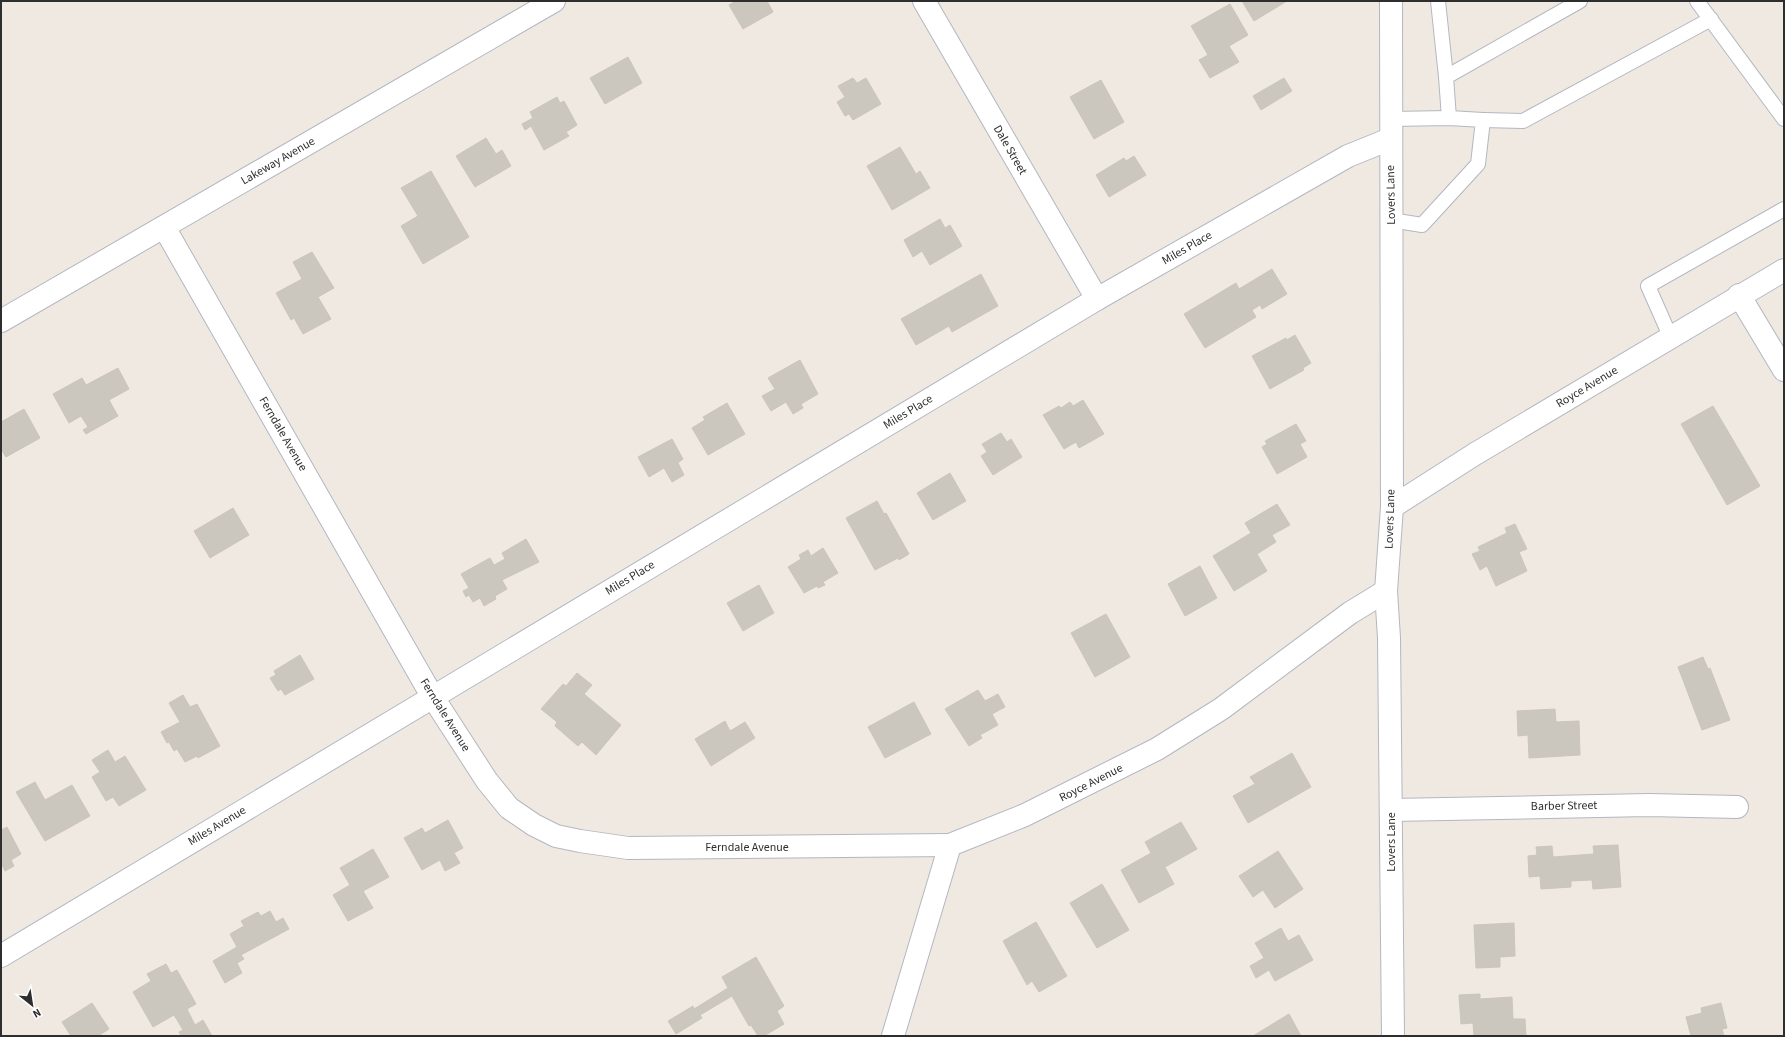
<svg xmlns="http://www.w3.org/2000/svg" width="1785" height="1037" font-family="'Source Sans 3',sans-serif">
	<style>
		.building { fill: #cbc7bf; stroke: #cbc5ba }
		.lines { fill: none; stroke-linecap: round; stroke-linejoin: round }
		.service-casing { stroke: #b4b7c1; stroke-width: 16 }
		.minor-casing { stroke: #b4b7c1; stroke-width: 24 }
		.service { stroke: #fff; stroke-width: 14 }
		.minor { stroke: #fff; stroke-width: 22 }
		.labels { text-anchor: middle; dominant-baseline: central; stroke-width: 4; stroke-linejoin: round; paint-order: stroke }
		.street-label { font-size: 12px; fill: #2e2e2e; stroke: #fff }
	</style>
	<rect width="100%" height="100%" fill="#efe9e1"/>
	<g class="building">
		<path d="M736,1H767L773,12L743,29L729,5Z"/>
		<path d="M1242,1H1287L1254,21Z"/>
		<path d="M1230,4L1248,35L1229,46L1239,62L1210,78L1199,60L1208,55L1191,26Z"/>
		<path d="M628,57L642,83L605,104L590,78Z"/>
		<path d="M853,78L857,83L866,78L881,104L853,120L849,114L845,116L837,102L845,97L838,86Z"/>
		<path d="M1284,78L1292,91L1261,110L1253,96Z"/>
		<path d="M1101,80L1124,122L1094,139L1070,97Z"/>
		<path d="M557,97L560,103L564,101L577,125L566,132L569,136L544,150L531,126L525,130L522,124L533,118L530,112Z"/>
		<path d="M486,138L496,154L502,150L511,166L475,187L456,156Z"/>
		<path d="M900,147L916,174L920,171L930,188L892,210L867,166Z"/>
		<path d="M1134,156L1146,175L1109,197L1096,175L1124,158L1126,161Z"/>
		<path d="M431,171L469,237L423,264L401,226L418,216L401,188Z"/>
		<path d="M940,219L945,228L950,225L962,246L930,265L922,251L913,257L904,240Z"/>
		<path d="M312,252L334,288L318,297L331,319L303,334L294,318L291,320L276,293L302,279L293,262Z"/>
		<path d="M1272,269L1287,294L1262,309L1260,305L1252,310L1256,317L1205,348L1184,314L1236,283L1239,289Z"/>
		<path d="M981,274L998,306L952,332L949,326L916,345L901,319Z"/>
		<path d="M1295,335L1311,363L1303,368L1304,370L1270,389L1252,356L1286,338L1287,340Z"/>
		<path d="M800,360L818,394L801,404L803,408L793,414L786,402L771,411L762,396L775,389L768,378Z"/>
		<path d="M118,368L129,389L109,400L118,416L86,434L83,430L88,427L81,416L69,423L53,394L82,378L86,385Z"/>
		<path d="M1083,400L1104,434L1079,448L1076,442L1064,449L1043,415L1059,406L1061,408L1070,402L1073,406Z"/>
		<path d="M727,403L745,434L708,455L692,428L705,420L703,417Z"/>
		<path d="M1713,406L1760,486L1727,505L1681,424Z"/>
		<path d="M24,409L40,438L6,457L1,449V422Z"/>
		<path d="M1296,424L1306,441L1300,444L1307,457L1277,474L1262,447L1267,444L1265,441Z"/>
		<path d="M1001,433L1007,442L1011,439L1022,457L993,475L981,456L987,452L982,444Z"/>
		<path d="M672,439L683,459L678,463L684,475L672,482L664,468L649,477L638,457Z"/>
		<path d="M950,473L966,501L933,520L917,493Z"/>
		<path d="M877,501L884,514L886,513L909,554L899,560L898,558L875,570L846,518Z"/>
		<path d="M1277,504L1290,525L1272,535L1276,542L1257,554L1267,571L1234,591L1213,556L1251,533L1245,523Z"/>
		<path d="M233,508L249,535L210,558L194,531Z"/>
		<path d="M1515,524L1527,549L1519,552L1527,571L1496,586L1487,566L1480,570L1472,554L1480,551L1478,547L1507,533L1505,528Z"/>
		<path d="M526,539L539,562L502,580L507,589L495,596L496,599L484,606L480,598L473,602L469,595L466,597L463,591L469,588L461,574L490,558L494,565L505,559L502,553Z"/>
		<path d="M823,548L838,573L823,582L825,585L818,588L817,586L804,593L788,567L801,559L799,555L808,550L811,556Z"/>
		<path d="M1200,566L1217,598L1185,616L1168,584Z"/>
		<path d="M759,585L774,613L743,631L727,603Z"/>
		<path d="M1106,614L1130,657L1095,677L1071,633Z"/>
		<path d="M300,655L314,679L285,695L281,689L278,691L270,678L276,675L274,671Z"/>
		<path d="M1703,657L1708,669L1710,668L1730,720L1702,730L1678,667Z"/>
		<path d="M577,673L592,685L584,694L621,725L596,755L582,742L578,746L555,726L557,722L541,709L563,684L566,686Z"/>
		<path d="M978,690L985,701L998,694L1005,707L992,714L998,725L980,735L982,738L969,746L945,709Z"/>
		<path d="M183,695L190,707L197,704L220,746L198,758L197,756L185,762L177,749L174,751L169,742L167,743L161,732L180,722L169,703Z"/>
		<path d="M914,702L931,734L885,758L868,727Z"/>
		<path d="M1555,709L1556,722L1579,721L1580,755L1529,758L1528,735L1518,736L1517,711Z"/>
		<path d="M725,721L730,731L745,722L755,738L711,766L695,739Z"/>
		<path d="M108,750L115,762L125,756L146,790L119,806L113,797L106,801L92,777L100,772L92,760Z"/>
		<path d="M1292,753L1311,787L1248,823L1233,796L1255,784L1250,777Z"/>
		<path d="M35,782L45,800L72,785L90,816L45,841L16,792Z"/>
		<path d="M448,820L463,848L454,853L460,863L445,871L440,860L422,870L404,838L422,828L425,833Z"/>
		<path d="M1181,822L1197,849L1165,867L1174,884L1139,903L1121,870L1151,853L1145,842Z"/>
		<path d="M7,827L21,854L11,860L14,866L5,871L1,863V830Z"/>
		<path d="M1618,845L1621,887L1593,889L1592,880L1571,881V887L1541,889L1540,876L1529,877L1528,856L1537,855L1536,847L1552,846L1553,857L1594,854L1593,846Z"/>
		<path d="M373,849L389,877L363,891L373,908L348,921L333,895L350,885L340,868Z"/>
		<path d="M1278,851L1303,889L1275,908L1263,890L1253,897L1239,876Z"/>
		<path d="M1102,884L1129,930L1097,948L1070,903Z"/>
		<path d="M270,911L276,922L283,918L289,929L241,955L244,959L237,963L242,973L225,983L213,961L237,947L230,934L244,926L241,921L258,912L261,916Z"/>
		<path d="M1036,922L1067,976L1039,992L1032,981L1027,985L1003,941Z"/>
		<path d="M1514,923L1515,956L1500,957V967L1476,968L1474,925Z"/>
		<path d="M1281,928L1288,941L1299,935L1313,960L1275,981L1269,970L1256,978L1250,966L1264,958L1255,943Z"/>
		<path d="M756,957L784,1006L777,1011L784,1024L764,1036H758L751,1025L749,1026L732,996L700,1015L702,1018L676,1034L668,1021L693,1006L694,1009L728,988L722,977Z"/>
		<path d="M166,964L171,973L177,970L196,1004L187,1009L195,1025L203,1020L212,1036H181L179,1032L183,1030L174,1015L153,1027L133,992L151,981L147,974Z"/>
		<path d="M1480,994V999L1512,997L1513,1019H1525L1526,1036H1474L1473,1023L1461,1024L1459,995Z"/>
		<path d="M92,1003L109,1029L98,1036H71L62,1022Z"/>
		<path d="M1721,1003L1727,1028L1722,1029L1724,1036H1691L1686,1017L1702,1013L1701,1008Z"/>
		<path d="M1289,1014L1301,1036H1253Z"/>
	</g>
	<g class="lines">
		<defs>
			<g id="service">
				<path d="M1438,1L1446,77"/>
				<path d="M1697,1L1784,119"/>
				<path d="M1449,118L1446,77L1580,1"/>
				<path d="M1390,119L1449,118L1483,120L1478,164L1422,225L1391,220"/>
				<path d="M1483,120L1523,121L1711,19"/>
				<path d="M1670,336L1648,286L1784,209"/>
			</g>
			<g id="minor">
				<path d="M924,1L1097,299"/>
				<path d="M1391,1L1392,507L1386,591L1389,638L1393,1036"/>
				<path d="M164,227L432,696L487,781L509,808L534,825L556,836L580,841L628,848L950,845"/>
				<path d="M1739,295L1784,370"/>
				<path d="M1,321L554,1"/>
				<path d="M1392,507L1475,454L1784,270"/>
				<path d="M1391,810L1649,805L1737,807"/>
				<path d="M1,956L1097,299L1348,156L1390,139"/>
				<path d="M893,1036L950,845L1025,815L1157,749L1221,709L1350,613L1386,591"/>
			</g>
		</defs>
		<use href="#service" class="service-casing"/>
		<use href="#minor" class="minor-casing"/>
		<use href="#service" class="service"/>
		<use href="#minor" class="minor"/>
	</g>
	<g class="labels">
		<g class="street-label">
			<text transform="translate(1010 150) rotate(60)">Dale Street</text>
			<text transform="translate(278 161) rotate(-30)">Lakeway Avenue</text>
			<text transform="translate(1391 195) rotate(-91)">Lovers Lane</text>
			<text transform="translate(1187 248) rotate(-30)">Miles Place</text>
			<text transform="translate(1587 387) rotate(-31)">Royce Avenue</text>
			<text transform="translate(908 412) rotate(-31)">Miles Place</text>
			<text transform="translate(283 434) rotate(60)">Ferndale Avenue</text>
			<text transform="translate(1390 519) rotate(-88)">Lovers Lane</text>
			<text transform="translate(630 578) rotate(-31)">Miles Place</text>
			<text transform="translate(445 715) rotate(58)">Ferndale Avenue</text>
			<text transform="translate(1091 783) rotate(-27)">Royce Avenue</text>
			<text transform="translate(1564 806) rotate(-1)">Barber Street</text>
			<text transform="translate(217 826) rotate(-31)">Miles Avenue</text>
			<text transform="translate(1391 842) rotate(-90)">Lovers Lane</text>
			<text x="747" y="847">Ferndale Avenue</text>
		</g>
	</g>
	<rect width="1785" height="1037" fill="none" stroke="#2e2e2e" stroke-width="4"/>
	<g transform="translate(32 1005) rotate(150)" stroke="#ffffff" stroke-width="3" paint-order="stroke">
	<path d="M0-3L7 15L0 10L-7 15Z" fill="#2e2e2e"/>
	<text y="-6" font-size="11" font-weight="bold" text-anchor="middle" fill="#2e2e2e">N</text>
	</g>
</svg>
